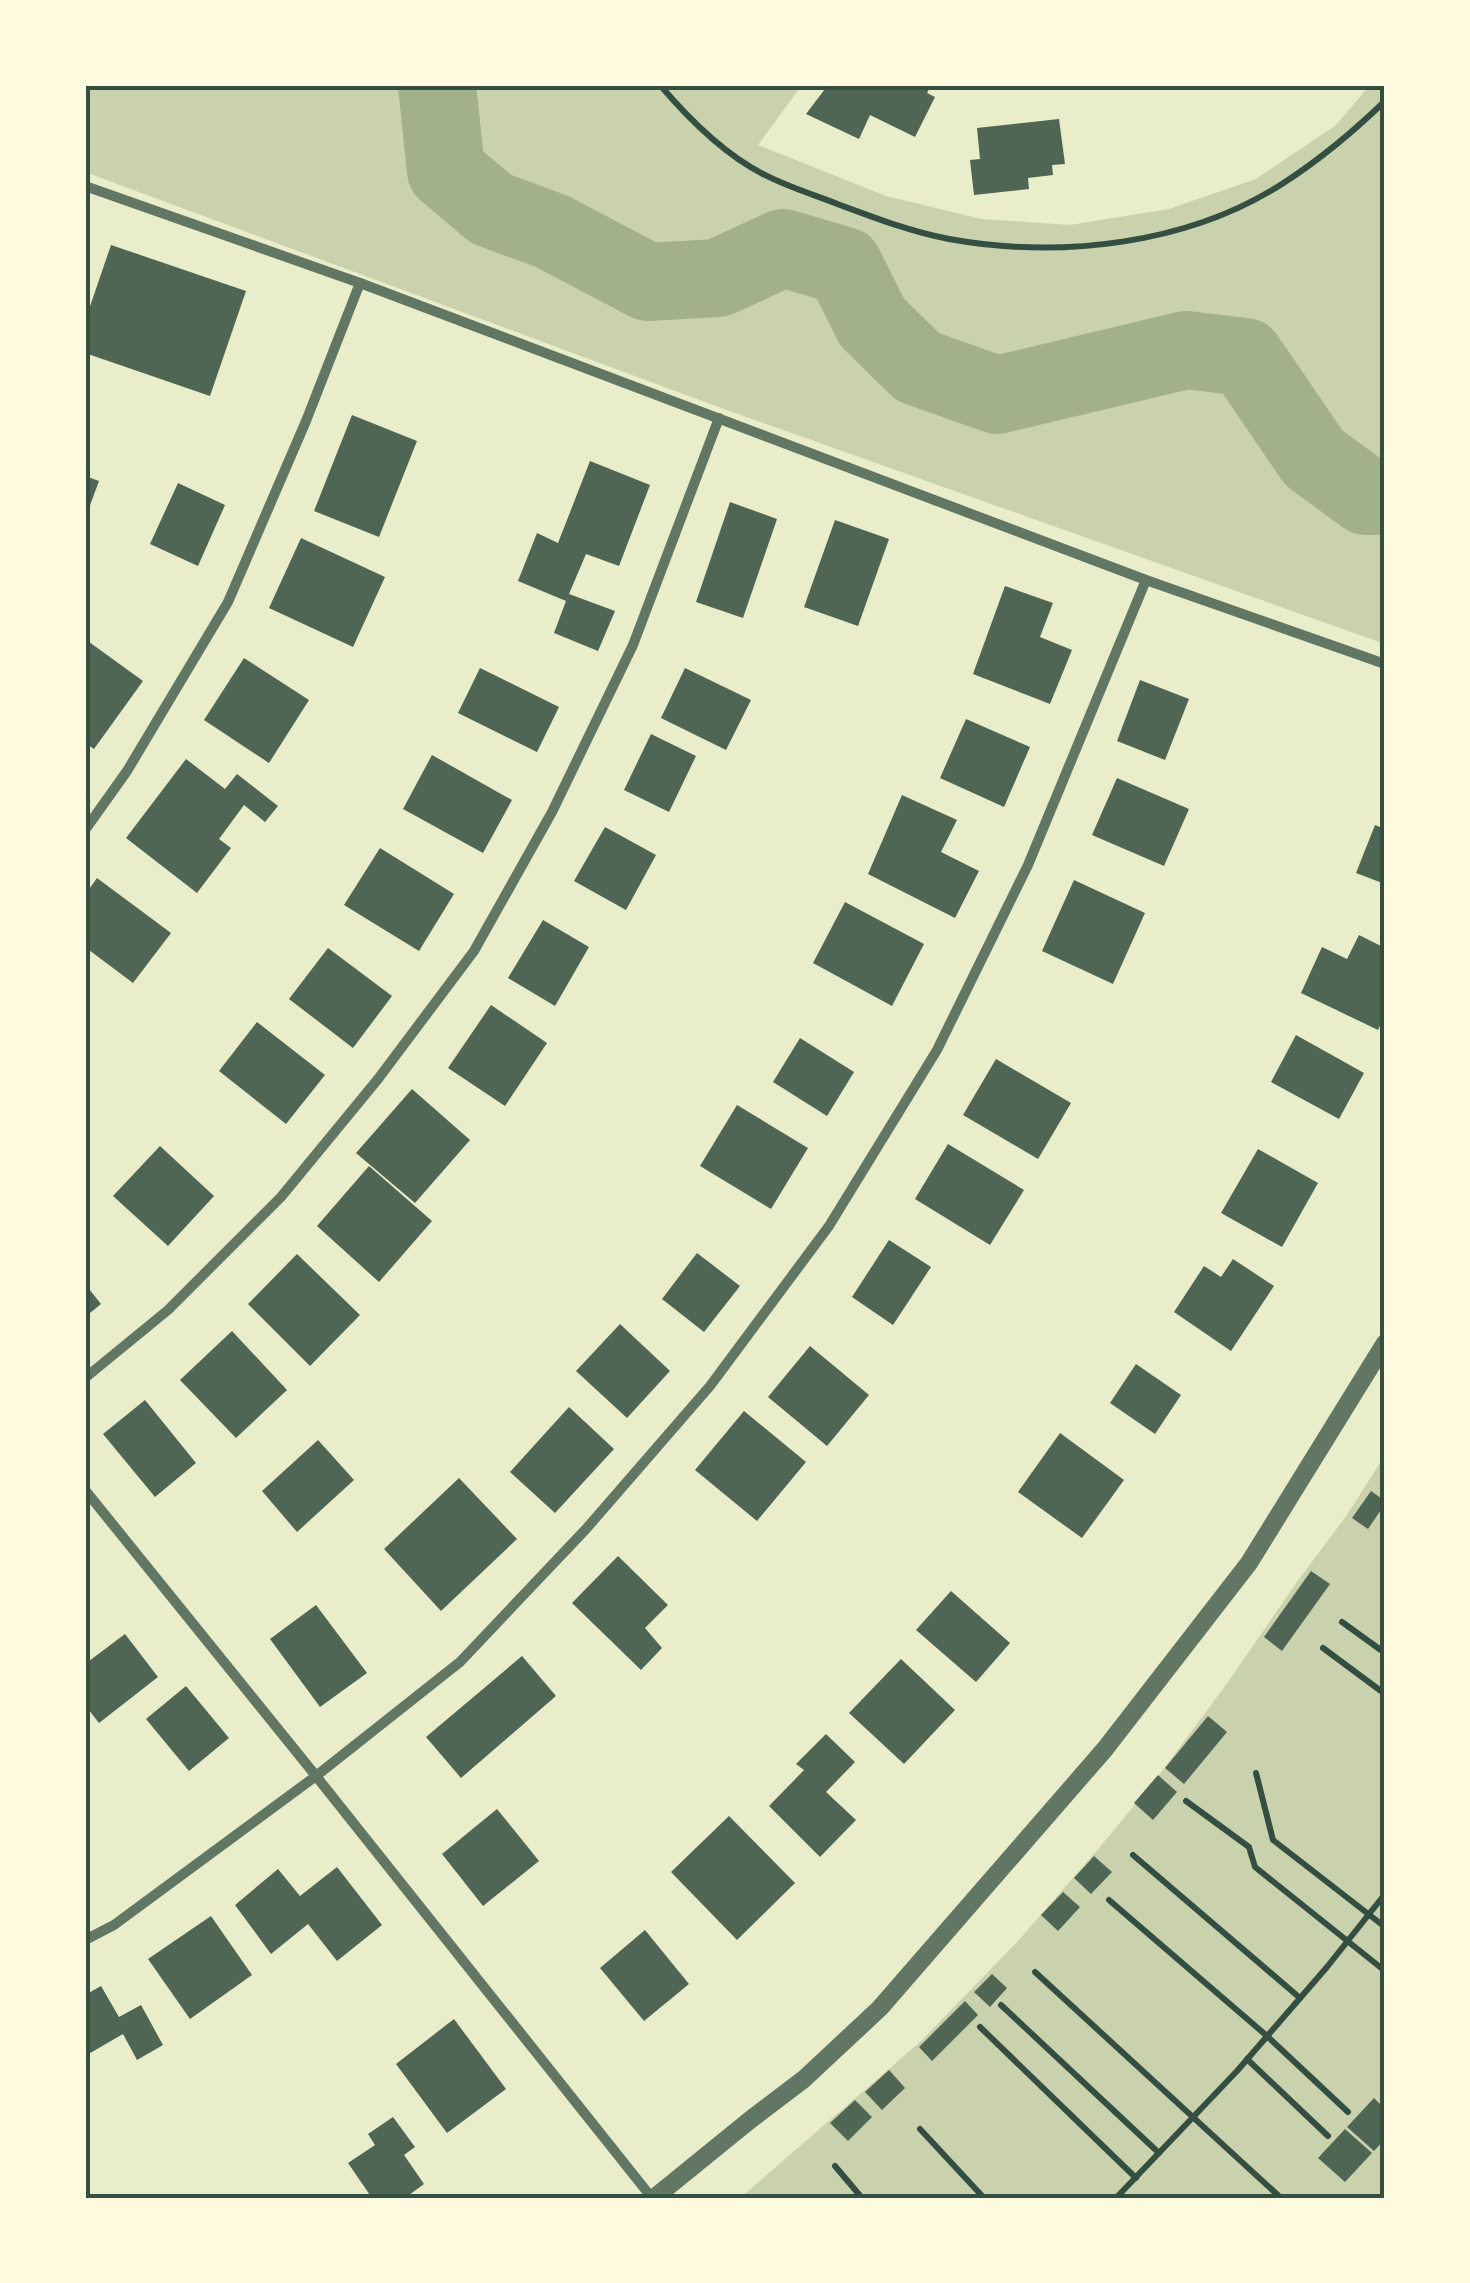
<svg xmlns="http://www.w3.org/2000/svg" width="1470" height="2283" font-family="Lato,sans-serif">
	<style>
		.green { fill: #cad2ad }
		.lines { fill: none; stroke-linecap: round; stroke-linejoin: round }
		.river { stroke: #a3b18a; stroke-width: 78 }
		.building { fill: #4f6655 }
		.path { stroke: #344e41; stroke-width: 6 }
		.minor { stroke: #617663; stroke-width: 10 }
		.tertiary { stroke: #617663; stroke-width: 18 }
		.neatline { fill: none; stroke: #344e41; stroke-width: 4 }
	</style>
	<rect width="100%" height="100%" fill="#e9edc9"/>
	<g class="green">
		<path d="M85,85H802L758,145L886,196L981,219L1070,225L1169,209L1256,179L1336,125L1370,85H1385V644L721,408L85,172Z"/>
		<path d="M1385,1455V2198H740L920,2042L1018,1941L1099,1848L1157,1778L1228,1682L1299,1579L1347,1515Z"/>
	</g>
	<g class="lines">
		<path class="river" d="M437,85L446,171L491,209L551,231L648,282L718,278L783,248L844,266L872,322L918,367L997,395L1186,350L1245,357L1314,458L1366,496H1385"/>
	</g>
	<g class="building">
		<path d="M828,85H931L927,93L935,97L915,137L870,115L859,139L806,114Z"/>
		<path d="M1059,119L1065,164L1052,165L1053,175L1028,178L1029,189L974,195L970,160L980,159L977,128Z"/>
		<path d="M111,245L246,291L210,396L85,353V321Z"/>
		<path d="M352,415L417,441L379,537L314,511Z"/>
		<path d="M590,461L650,485L619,566L586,554L569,594L615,611L598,651L554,633L566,601L518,581L537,533L558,543Z"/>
		<path d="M85,476L99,481L85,519Z"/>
		<path d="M178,483L225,505L198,566L150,544Z"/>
		<path d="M730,502L777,519L743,618L696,602Z"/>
		<path d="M835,520L889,539L858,626L804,607Z"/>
		<path d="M301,538L385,577L353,647L269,608Z"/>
		<path d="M1005,586L1053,603L1040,637L1072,650L1050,704L973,674Z"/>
		<path d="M85,639L143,681L94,749L85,743Z"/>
		<path d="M244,658L309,700L269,763L204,720Z"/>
		<path d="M480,668L559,707L537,752L458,713Z"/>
		<path d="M685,668L751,700L726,750L661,718Z"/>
		<path d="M1140,680L1189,699L1165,760L1117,741Z"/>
		<path d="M966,719L1030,747L1004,807L940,778Z"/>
		<path d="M651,734L696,756L669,812L624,790Z"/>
		<path d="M432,755L512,800L483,853L403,809Z"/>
		<path d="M186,759L225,789L237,774L278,806L265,822L244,805L219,839L231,848L197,893L126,838Z"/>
		<path d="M1117,778L1189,809L1164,866L1092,835Z"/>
		<path d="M902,795L957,820L941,852L979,871L955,918L868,874Z"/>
		<path d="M1375,825L1385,829V884L1356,873Z"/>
		<path d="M605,827L656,855L626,910L574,881Z"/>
		<path d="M380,848L454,894L419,951L344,905Z"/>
		<path d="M97,878L171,933L133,983L85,947V895Z"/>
		<path d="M1074,880L1145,913L1113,984L1042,951Z"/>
		<path d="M845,902L924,944L892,1006L813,963Z"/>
		<path d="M543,920L589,947L555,1006L508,978Z"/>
		<path d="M1359,935L1385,948V1016L1378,1030L1301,993L1322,947L1347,959Z"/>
		<path d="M328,948L392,996L353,1048L289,999Z"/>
		<path d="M491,1005L547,1043L505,1106L448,1068Z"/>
		<path d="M257,1022L325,1075L286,1124L219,1071Z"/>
		<path d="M1296,1035L1364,1073L1339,1119L1271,1082Z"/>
		<path d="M800,1038L854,1072L827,1116L773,1082Z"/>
		<path d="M996,1059L1071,1103L1038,1159L963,1115Z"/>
		<path d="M412,1089L470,1140L415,1203L356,1153Z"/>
		<path d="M737,1105L808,1148L771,1209L700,1166Z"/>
		<path d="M948,1144L1024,1190L990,1245L915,1199Z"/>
		<path d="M160,1146L214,1196L168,1246L113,1196Z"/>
		<path d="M1258,1149L1318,1183L1282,1247L1221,1213Z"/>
		<path d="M369,1166L432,1221L379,1282L317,1226Z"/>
		<path d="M889,1240L931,1267L893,1325L852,1297Z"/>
		<path d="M697,1253L740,1286L704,1332L662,1299Z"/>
		<path d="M297,1254L360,1315L310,1366L248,1304Z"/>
		<path d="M1233,1259L1274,1286L1231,1351L1174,1312L1204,1266L1221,1277Z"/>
		<path d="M85,1284L101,1304L85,1317Z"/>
		<path d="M620,1324L670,1371L627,1418L576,1371Z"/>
		<path d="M232,1331L287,1390L236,1438L180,1380Z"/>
		<path d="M810,1346L869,1395L827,1446L768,1397Z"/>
		<path d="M1136,1364L1181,1395L1155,1434L1110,1403Z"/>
		<path d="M145,1400L196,1463L155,1497L103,1434Z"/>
		<path d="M569,1407L614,1449L555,1513L510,1472Z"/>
		<path d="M744,1411L806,1462L757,1521L695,1470Z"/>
		<path d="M1060,1433L1124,1480L1082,1538L1018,1492Z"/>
		<path d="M318,1440L354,1480L297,1532L262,1491Z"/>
		<path d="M459,1478L517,1539L441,1611L384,1549Z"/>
		<path d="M1371,1491L1385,1501V1504L1368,1529L1352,1518Z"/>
		<path d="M618,1556L668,1605L645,1628L662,1648L641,1670L572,1603Z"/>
		<path d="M1311,1571L1330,1584L1282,1651L1264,1637Z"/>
		<path d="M951,1591L1010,1643L976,1682L916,1630Z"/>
		<path d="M316,1605L367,1673L320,1707L270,1639Z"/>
		<path d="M125,1634L158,1677L99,1723L85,1705V1687L89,1684L85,1679V1664Z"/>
		<path d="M522,1656L556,1696L461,1778L426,1737Z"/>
		<path d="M901,1659L955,1710L904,1764L849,1713Z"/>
		<path d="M186,1686L229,1738L189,1771L146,1719Z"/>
		<path d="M1208,1716L1227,1732L1184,1784L1165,1768Z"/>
		<path d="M826,1734L855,1762L826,1792L856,1820L820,1857L769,1806L804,1770L796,1764Z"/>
		<path d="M1158,1775L1177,1792L1153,1820L1134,1803Z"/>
		<path d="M497,1809L539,1861L483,1906L442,1854Z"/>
		<path d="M729,1816L795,1883L737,1940L671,1872Z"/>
		<path d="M1094,1856L1112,1872L1091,1894L1074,1878Z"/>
		<path d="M337,1867L382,1925L337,1961L308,1924L271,1954L235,1905L278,1869L300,1896Z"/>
		<path d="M1063,1892L1080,1907L1058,1931L1041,1915Z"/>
		<path d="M211,1916L252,1975L190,2019L148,1959Z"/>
		<path d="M645,1930L689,1984L644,2021L600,1968Z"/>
		<path d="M992,1974L1007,1988L990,2007L974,1992Z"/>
		<path d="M101,1986L119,2017L141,2005L163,2045L137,2060L123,2034L85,2056V1995Z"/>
		<path d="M965,2001L978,2015L932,2061L919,2047Z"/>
		<path d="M454,2019L506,2089L447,2133L396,2064Z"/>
		<path d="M889,2070L905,2088L882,2110L865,2092Z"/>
		<path d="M1374,2098L1385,2109V2139L1374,2151L1347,2127Z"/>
		<path d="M855,2100L872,2117L848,2141L830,2123Z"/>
		<path d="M393,2117L415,2147L404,2155L424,2184L405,2198H372L348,2163L375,2145L368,2134Z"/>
		<path d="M1345,2129L1372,2153L1345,2182L1318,2158Z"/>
	</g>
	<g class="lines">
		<g class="path">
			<path d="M660,85C688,118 724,154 763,174C787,187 815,195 840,205C875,218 912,232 949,239C1060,259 1189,245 1285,182C1322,158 1354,131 1385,101"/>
			<path d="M1342,1622L1385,1653"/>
			<path d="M1323,1648L1385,1694"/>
			<path d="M1256,1773L1273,1840L1385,1927"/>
			<path d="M1186,1801L1249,1847L1255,1867L1385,1971"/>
			<path d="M1133,1855L1300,1998"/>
			<path d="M1109,1900L1267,2036L1348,2112"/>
			<path d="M1035,1972L1281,2198"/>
			<path d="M1001,2005L1159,2153"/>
			<path d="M980,2027L1136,2178"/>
			<path d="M1247,2059L1328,2136"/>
			<path d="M920,2129L984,2198"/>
			<path d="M835,2166L862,2198"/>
			<path d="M1116,2198L1237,2071L1327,1967L1385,1894"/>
		</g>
		<g class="minor">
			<path d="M85,186L360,283L1146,580L1385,664"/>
			<path d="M85,830L127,771L228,602L306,421L360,283"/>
			<path d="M85,1378L168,1310L281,1197L378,1079L474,951L552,812L633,645L719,418"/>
			<path d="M85,1490L316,1776L652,2198"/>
			<path d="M85,1940L114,1925L316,1776L460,1662L586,1529L710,1386L829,1226L937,1050L1028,865L1146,580"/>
		</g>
		<path class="tertiary" d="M654,2198L750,2120L804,2079L880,2008L1105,1749L1249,1563L1385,1343"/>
	</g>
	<rect width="1470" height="2283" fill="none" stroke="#fefae0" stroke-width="175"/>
	<rect x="88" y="88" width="1294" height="2108" class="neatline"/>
</svg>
